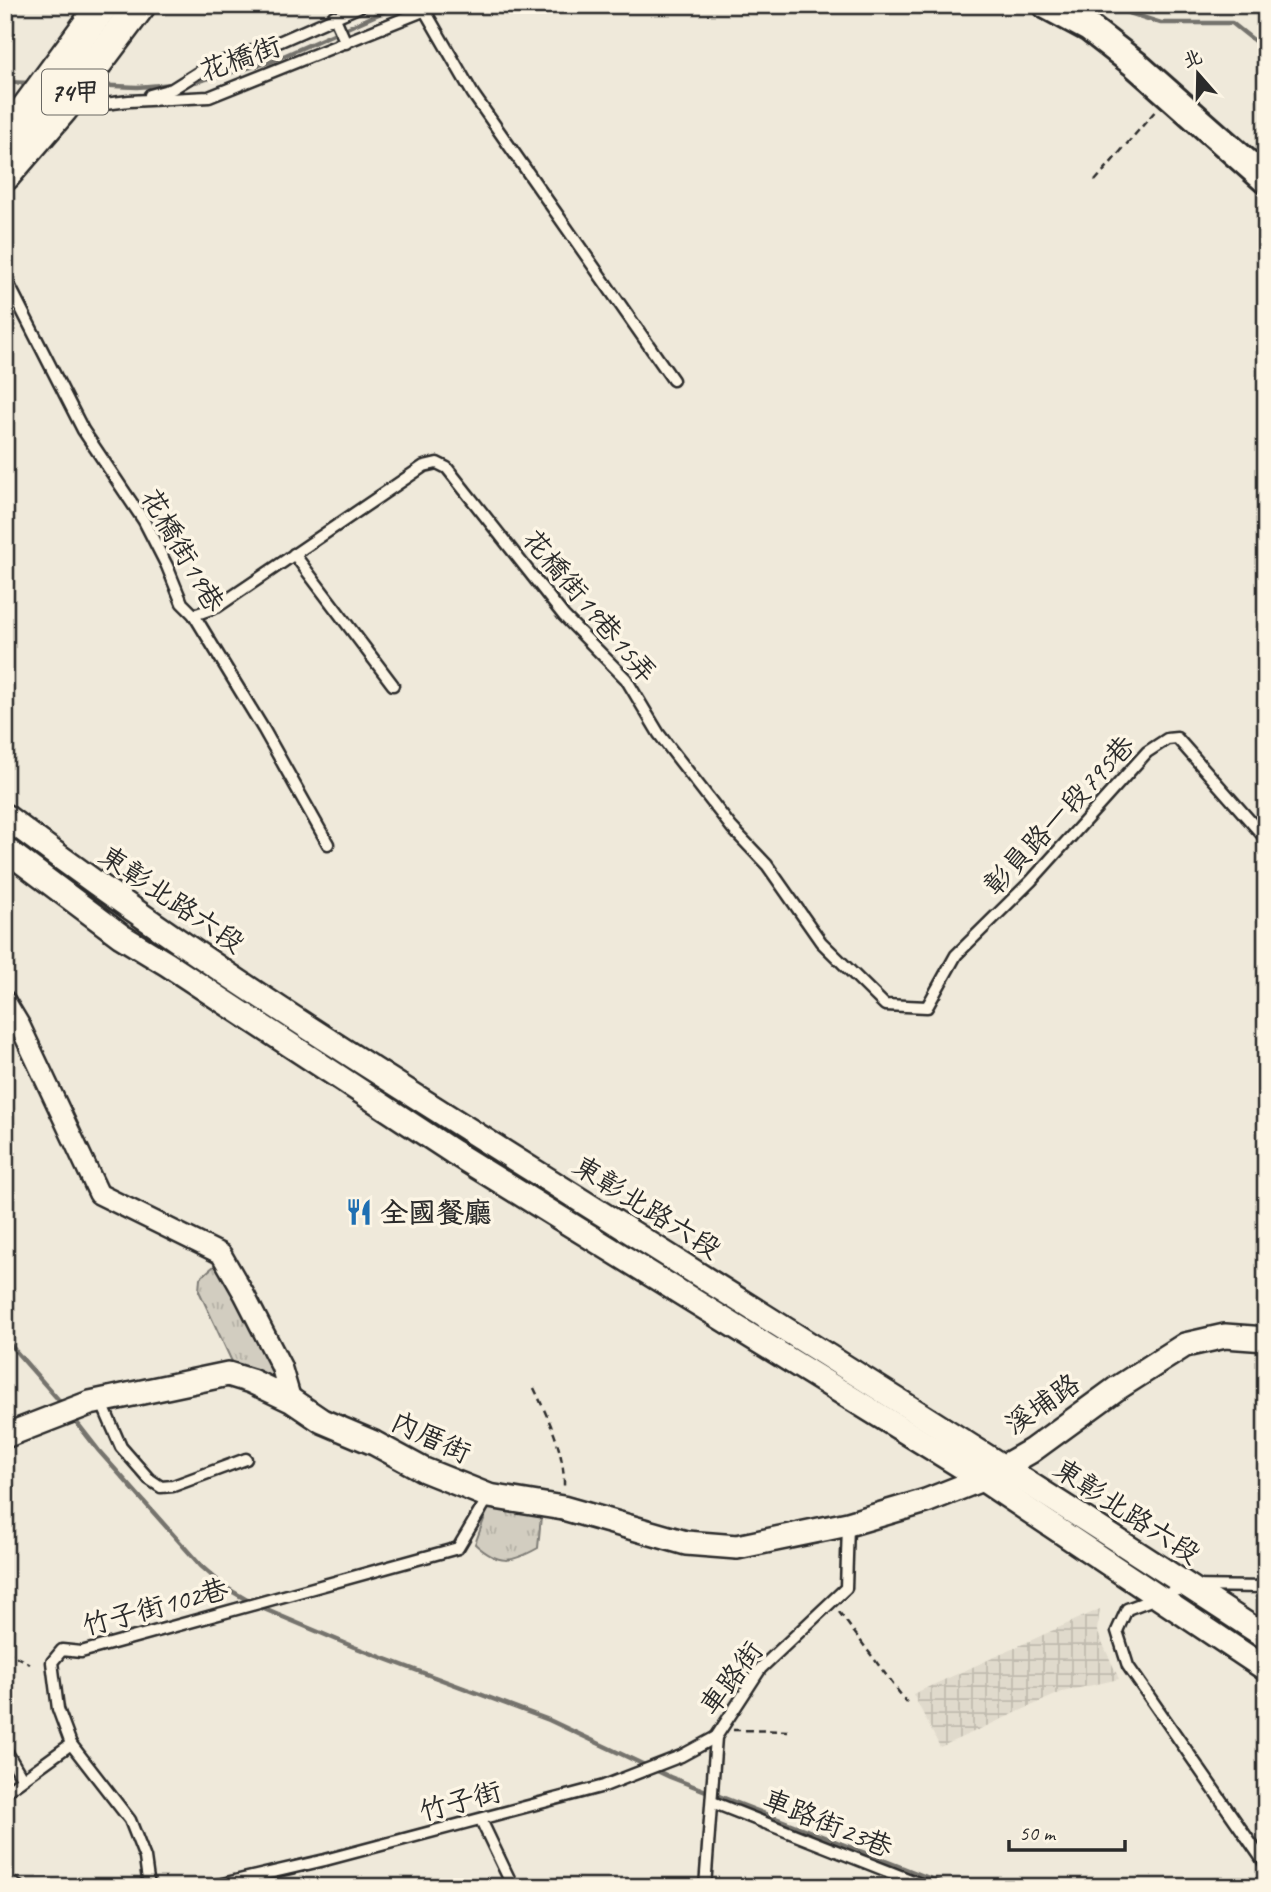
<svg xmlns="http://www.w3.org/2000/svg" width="1271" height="1892" font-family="Caveat,'LXGW WenKai TC',sans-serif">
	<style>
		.industrial { fill: url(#industrial-grid) }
		.park { fill: url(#park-tufts); stroke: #7e7c76; stroke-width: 2 }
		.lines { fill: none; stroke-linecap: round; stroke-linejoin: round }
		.stream { stroke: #75736d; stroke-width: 4.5 }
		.service-casing { stroke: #2b2b2b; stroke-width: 15 }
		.minor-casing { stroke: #2b2b2b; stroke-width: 24 }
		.tertiary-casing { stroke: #2b2b2b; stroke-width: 28 }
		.secondary-casing { stroke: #2b2b2b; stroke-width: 32 }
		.primary-casing { stroke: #2b2b2b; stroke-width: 35 }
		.path { stroke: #2b2b2b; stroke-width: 2.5; stroke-dasharray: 7 5; stroke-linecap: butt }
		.service { stroke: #fcf5e5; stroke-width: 10 }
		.minor { stroke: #fcf5e5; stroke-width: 19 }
		.tertiary { stroke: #fcf5e5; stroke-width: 23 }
		.secondary { stroke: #fcf5e5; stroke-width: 26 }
		.primary { stroke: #fcf5e5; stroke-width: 30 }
		.labels { text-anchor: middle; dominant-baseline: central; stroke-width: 7; stroke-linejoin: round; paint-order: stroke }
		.shield { fill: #fcf5e5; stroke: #6a6863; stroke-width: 2 }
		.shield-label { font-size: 26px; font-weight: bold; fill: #2b2b2b }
		.street-label { font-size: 28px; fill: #2b2b2b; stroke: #fcf5e5 }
		.poi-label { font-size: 28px; font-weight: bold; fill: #2b2b2b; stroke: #fcf5e5; text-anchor: start }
	</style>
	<defs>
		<pattern id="industrial-grid" width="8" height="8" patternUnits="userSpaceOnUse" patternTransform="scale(1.75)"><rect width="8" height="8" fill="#e0dacc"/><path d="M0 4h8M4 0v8" fill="none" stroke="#c0bbaf"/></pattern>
		<pattern id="park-tufts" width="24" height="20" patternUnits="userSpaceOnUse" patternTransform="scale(1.75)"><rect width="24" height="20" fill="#d2cdc0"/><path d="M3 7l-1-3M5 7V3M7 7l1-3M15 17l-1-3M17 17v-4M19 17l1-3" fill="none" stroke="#b4b0a5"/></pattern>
	</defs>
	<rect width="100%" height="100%" fill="#efe9da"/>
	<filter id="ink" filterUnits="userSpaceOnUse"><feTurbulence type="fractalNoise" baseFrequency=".0143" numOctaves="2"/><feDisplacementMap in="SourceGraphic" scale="14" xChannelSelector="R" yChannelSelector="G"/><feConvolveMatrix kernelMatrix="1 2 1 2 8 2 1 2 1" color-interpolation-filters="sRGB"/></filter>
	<g filter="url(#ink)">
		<path class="industrial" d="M1100,1609L1097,1631L1119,1679L1062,1692L940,1747L913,1694Z"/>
		<g class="park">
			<path d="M221,1260L276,1375L240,1379L199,1291L200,1278Z"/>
			<path d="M490,1503L541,1516L538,1548C511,1563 499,1566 475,1544Z"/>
		</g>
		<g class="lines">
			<g class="stream">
				<path d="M1104,5L1161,23H1232L1266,50"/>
				<path d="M5,82L31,83"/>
				<path d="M187,84L270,62L399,5"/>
				<path d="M92,85L137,87L174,84"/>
				<path d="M5,1339L64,1406"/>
				<path d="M74,1419L99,1451L201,1566L225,1587L257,1606L354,1647L549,1720L670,1777L952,1887"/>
			</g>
			<defs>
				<g id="service">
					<path d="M425,11L473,94L673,380"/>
					<path d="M334,16L346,43"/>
					<path d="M150,95L172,89L207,67L281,41L363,5"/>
					<path d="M72,108L129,101L209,97L438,5"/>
					<path d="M5,277L83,430L144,521L167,566L182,603L194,615L264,730L328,844"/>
					<path d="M294,554L393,685"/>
					<path d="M194,615L217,607L424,466L437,463L447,468L564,616L626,679L659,734L732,828L767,865L821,942L885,1005L927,1007L956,955L1031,881L1147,752L1167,739L1177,738L1266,839"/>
					<path d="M101,1401L121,1447L149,1479L161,1487L173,1486L246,1459"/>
					<path d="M1266,1587L1188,1586L1127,1609L1117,1631L1128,1666L1266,1865"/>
					<path d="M5,1749L22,1778"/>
					<path d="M5,1792L71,1744"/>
					<path d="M712,1802L928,1887"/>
					<path d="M481,1820L513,1887"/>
					<path d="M5,1880L19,1887"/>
					<path d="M149,1887L145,1858L130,1820L71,1744L58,1709L52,1662L62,1650L81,1652L458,1548L489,1496"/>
					<path d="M209,1887L325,1860L604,1786L681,1756L716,1737"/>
					<path d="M705,1887L716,1737L761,1668L846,1588L848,1525"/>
				</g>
				<path id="minor" d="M5,1001L20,1026L99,1194L221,1254L244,1294L281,1366L291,1400"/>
				<g id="tertiary">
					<path d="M5,816C181,950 370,1068 558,1186C794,1335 1032,1483 1266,1637"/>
					<path d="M5,849L121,936L167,964L453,1152L982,1479L1266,1669"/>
					<path d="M5,1436L90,1403L228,1374L251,1381L291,1400L322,1421L374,1443L424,1470L489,1496L563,1508L686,1543L737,1547L848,1524L926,1501L982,1479L1031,1451L1116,1389L1185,1345L1225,1336L1266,1339"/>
				</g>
				<path id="secondary" d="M1046,5L1089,28L1135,64L1266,180"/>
				<g id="primary">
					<path d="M5,138L103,5"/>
					<path d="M5,175L62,109L140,5"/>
				</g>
			</defs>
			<use href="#service" class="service-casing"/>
			<use href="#minor" class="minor-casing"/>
			<use href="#tertiary" class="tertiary-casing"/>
			<use href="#secondary" class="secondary-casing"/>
			<use href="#primary" class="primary-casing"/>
			<g class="path">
				<path d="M1095,181L1157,109"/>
				<path d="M534,1388C549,1420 565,1452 564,1488"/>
				<path d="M839,1612L907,1703"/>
				<path d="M5,1651L30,1664"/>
				<path d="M733,1730L793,1731"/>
			</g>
			<use href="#service" class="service"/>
			<use href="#minor" class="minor"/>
			<use href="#tertiary" class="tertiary"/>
			<use href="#secondary" class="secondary"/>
			<use href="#primary" class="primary"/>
		</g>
	</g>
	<defs>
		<symbol id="restaurant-bare" viewBox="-9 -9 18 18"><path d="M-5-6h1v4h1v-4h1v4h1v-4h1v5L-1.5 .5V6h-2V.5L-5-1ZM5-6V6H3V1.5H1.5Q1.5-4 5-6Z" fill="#1f6fb2" stroke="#fcf5e5" stroke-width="2.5" paint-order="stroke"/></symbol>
	</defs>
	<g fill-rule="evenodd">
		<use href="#restaurant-bare" x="340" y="1193" width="38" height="38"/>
	</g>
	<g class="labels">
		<rect class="shield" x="42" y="69.5" width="66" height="45" rx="5"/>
		<g class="shield-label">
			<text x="75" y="92">74甲</text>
		</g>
		<g class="street-label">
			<text transform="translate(240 58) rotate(-19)">花橋街</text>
			<text transform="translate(183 550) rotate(60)">花橋街19巷</text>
			<text transform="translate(590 606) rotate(50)">花橋街19巷15弄</text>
			<text transform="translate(1059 815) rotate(-47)">彰員路一段795巷</text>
			<text transform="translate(172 899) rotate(34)">東彰北路六段</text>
			<text transform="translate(647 1207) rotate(32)">東彰北路六段</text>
			<text transform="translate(1042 1404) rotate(-35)">溪埔路</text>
			<text transform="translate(431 1437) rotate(25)">內厝街</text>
			<text transform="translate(1127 1511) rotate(33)">東彰北路六段</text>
			<text transform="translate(155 1607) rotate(-15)">竹子街102巷</text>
			<text transform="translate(731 1678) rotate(-53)">車路街</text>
			<text transform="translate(460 1801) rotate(-15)">竹子街</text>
			<text transform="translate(828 1823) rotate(22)">車路街23巷</text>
		</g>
		<g class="poi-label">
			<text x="380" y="1212">全國餐廳</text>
		</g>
	</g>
	<rect width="1271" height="1892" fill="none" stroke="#fcf5e5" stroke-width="28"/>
	<rect x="14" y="14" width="1243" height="1864" fill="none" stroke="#2b2b2b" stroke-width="2.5" filter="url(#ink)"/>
	<g transform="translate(1198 74) rotate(340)" stroke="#fcf5e5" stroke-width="5" paint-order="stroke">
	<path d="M0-5L12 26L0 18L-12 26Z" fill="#2b2b2b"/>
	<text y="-10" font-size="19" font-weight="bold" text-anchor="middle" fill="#2b2b2b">北</text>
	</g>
	<path d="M1009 1840v10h116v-10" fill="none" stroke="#2b2b2b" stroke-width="3.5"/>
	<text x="1019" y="1840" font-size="21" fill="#2b2b2b" stroke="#fcf5e5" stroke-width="5" paint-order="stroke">50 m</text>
</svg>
